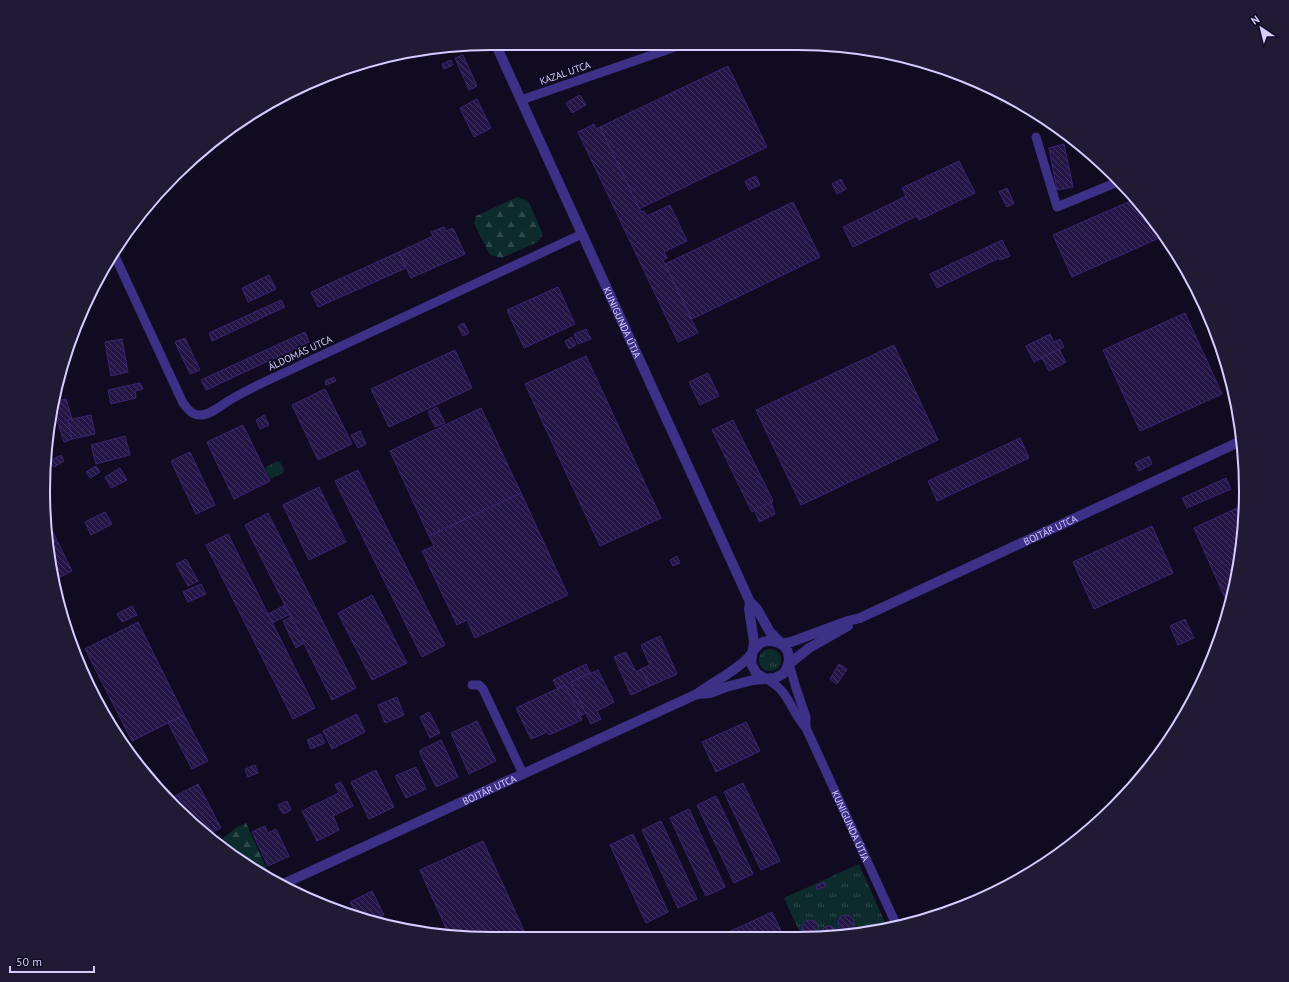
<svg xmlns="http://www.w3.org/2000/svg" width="1289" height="982" font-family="'PT Sans',sans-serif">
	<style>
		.grass { fill: url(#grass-tufts) }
		.forest { fill: url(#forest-firs) }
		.building { fill: url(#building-back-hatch); stroke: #3b2573 }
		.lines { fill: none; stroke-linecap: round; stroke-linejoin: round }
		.minor { stroke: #3c3186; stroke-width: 9 }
		.tertiary { stroke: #3c3186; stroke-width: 10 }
		.labels { text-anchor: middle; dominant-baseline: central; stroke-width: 4; stroke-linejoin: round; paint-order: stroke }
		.street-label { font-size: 10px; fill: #d6ccff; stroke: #110b22 }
		.rim { fill: none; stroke: #d6ccff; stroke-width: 2 }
	</style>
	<defs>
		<pattern id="grass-tufts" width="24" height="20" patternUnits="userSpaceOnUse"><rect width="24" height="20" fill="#0d2b2c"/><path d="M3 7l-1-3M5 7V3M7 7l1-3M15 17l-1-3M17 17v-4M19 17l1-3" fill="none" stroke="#30494c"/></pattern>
		<pattern id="forest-firs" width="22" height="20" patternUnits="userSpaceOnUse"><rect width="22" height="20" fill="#0d2b2c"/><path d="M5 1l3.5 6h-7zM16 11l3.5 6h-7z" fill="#30494c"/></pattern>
		<pattern id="building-back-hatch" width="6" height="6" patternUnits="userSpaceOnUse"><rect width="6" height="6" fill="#231545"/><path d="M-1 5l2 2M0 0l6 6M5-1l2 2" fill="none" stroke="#423661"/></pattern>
	</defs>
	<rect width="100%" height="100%" fill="#110b22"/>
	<g class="grass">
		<path d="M277,461L280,462L284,470L283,473L270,479L265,468Z"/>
		<circle cx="770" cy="660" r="11"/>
		<path d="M859,864L887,927L856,935H801L784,898Z"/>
	</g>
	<g class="forest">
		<path d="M517,197L528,201L542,232V236L537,242L502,258L490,255L474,223L476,216Z"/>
		<path d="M246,823L267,869L260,874L218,842L237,827Z"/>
	</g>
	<g class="building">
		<path d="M463,55L477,86L469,90L455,58Z"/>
		<path d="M451,60L453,65L444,69L442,64Z"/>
		<path d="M728,66L767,147L639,209L600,127Z"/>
		<path d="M580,95L586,105L572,113L566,103Z"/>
		<path d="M477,99L491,128L474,137L460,108Z"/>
		<path d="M594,124L596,129L600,127L641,212L644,211L647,216L670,205L687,241L664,252L667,258L663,260L698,333L678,342L578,132Z"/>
		<path d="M1064,144L1073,187L1057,190L1049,148Z"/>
		<path d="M959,161L975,193L919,220L917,216L853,247L843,227L906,196L902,188Z"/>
		<path d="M756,176L760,185L749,190L745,181Z"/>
		<path d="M841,179L846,189L837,194L832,184Z"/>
		<path d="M1007,188L1014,203L1007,207L999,192Z"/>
		<path d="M1135,199L1150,217L1159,238L1072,277L1053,235Z"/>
		<path d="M793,202L820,257L692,319L665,264L701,247Z"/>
		<path d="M444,227L446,231L453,228L465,254L411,278L399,252L433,236L431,232Z"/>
		<path d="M1002,240L1010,256L1000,260L999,258L937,288L930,274Z"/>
		<path d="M399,252L406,268L318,307L311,292Z"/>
		<path d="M269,275L276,289L248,302L242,288Z"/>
		<path d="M558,287L575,324L524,348L507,310Z"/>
		<path d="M281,300L285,307L212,341L209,333Z"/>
		<path d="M1185,313L1222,394L1140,431L1103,350Z"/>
		<path d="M464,323L469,333L463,336L458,326Z"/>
		<path d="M586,329L591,339L578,344L574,334Z"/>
		<path d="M305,332L309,342L206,390L201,380Z"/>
		<path d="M1050,334L1054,342L1060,339L1064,347L1034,362L1026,346Z"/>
		<path d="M572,337L576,345L569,349L565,341Z"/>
		<path d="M185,338L200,370L190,374L175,342Z"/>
		<path d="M122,339L128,372L111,376L105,342Z"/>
		<path d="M894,345L938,440L801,505L756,410Z"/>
		<path d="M1059,349L1066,362L1049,371L1042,358Z"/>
		<path d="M455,350L472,388L389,427L371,389Z"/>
		<path d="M586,356L661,518L600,546L525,384Z"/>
		<path d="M708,373L719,396L700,405L689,382Z"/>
		<path d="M334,377L336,381L326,385L325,381Z"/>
		<path d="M140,383L143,389L135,391L136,398L111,404L108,390Z"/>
		<path d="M325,389L352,444L318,460L292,405Z"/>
		<path d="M66,399L72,419L68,420L72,439L64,442L52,404V402Z"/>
		<path d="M437,407L445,423L435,427L428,412Z"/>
		<path d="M481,408L521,493L429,536L390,451Z"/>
		<path d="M91,415L95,434L72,439L68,420Z"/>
		<path d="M264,415L269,425L260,429L256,420Z"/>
		<path d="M733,420L773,501L752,512L712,430Z"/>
		<path d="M243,425L270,481L234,499L207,442Z"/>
		<path d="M360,431L366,444L358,448L351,435Z"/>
		<path d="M125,436L130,455L96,464L91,445Z"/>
		<path d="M1020,438L1029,458L937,501L928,481Z"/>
		<path d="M190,452L215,505L196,514L171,461Z"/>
		<path d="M61,455L64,461L54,467L50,461Z"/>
		<path d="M1149,456L1152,464L1139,471L1135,463Z"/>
		<path d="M96,466L100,472L90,478L86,472Z"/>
		<path d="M120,468L127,480L111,488L105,477Z"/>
		<path d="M358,470L445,645L422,657L335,481Z"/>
		<path d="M1226,478L1231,489L1187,508L1182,498Z"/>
		<path d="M319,487L346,542L309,560L283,505Z"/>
		<path d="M521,493L568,595L475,638L467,620L457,625L422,551L434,546L429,536Z"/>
		<path d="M771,502L775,514L759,522L755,510Z"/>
		<path d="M1237,508L1243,522L1237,578L1229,607L1194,528Z"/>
		<path d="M105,512L112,524L91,535L85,522Z"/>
		<path d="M268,513L356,688L332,700L245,525Z"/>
		<path d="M45,516L72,571L56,579L44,520Z"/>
		<path d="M1152,526L1173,573L1094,609L1073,562Z"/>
		<path d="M228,534L315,708L293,719L206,545Z"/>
		<path d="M677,556L680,563L673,566L670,560Z"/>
		<path d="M186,559L198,581L188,586L176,564Z"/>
		<path d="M201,584L206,594L188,602L183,592Z"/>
		<path d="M372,595L407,663L372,680L338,613Z"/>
		<path d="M285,605L290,614L272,623L268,614Z"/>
		<path d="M132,606L137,615L122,622L117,614Z"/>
		<path d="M291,617L304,643L296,648L283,621Z"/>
		<path d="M1185,619L1194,638L1178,645L1170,626Z"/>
		<path d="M138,622L184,715L132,741L85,649Z"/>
		<path d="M660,636L677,674L650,686L641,669L650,665L641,645Z"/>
		<path d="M626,652L636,672L641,669L650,686L631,695L614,657Z"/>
		<path d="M586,664L590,673L571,682L586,713L580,716L565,685L557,688L553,680Z"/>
		<path d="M839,664L847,669L837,684L830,679Z"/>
		<path d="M598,670L614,702L597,711L601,719L591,724L571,682Z"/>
		<path d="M565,685L582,720L549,735L547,732L531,739L516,708Z"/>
		<path d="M397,697L404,715L385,723L378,705Z"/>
		<path d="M429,712L440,733L430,738L420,717Z"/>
		<path d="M357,714L365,732L332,749L323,731Z"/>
		<path d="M184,715L208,761L192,769L168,723Z"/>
		<path d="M477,721L496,761L469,774L451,733Z"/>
		<path d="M746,722L760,751L716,772L702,742Z"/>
		<path d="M321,734L325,743L311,749L307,740Z"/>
		<path d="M441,740L458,777L436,787L419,751Z"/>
		<path d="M255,765L258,773L248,777L245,769Z"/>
		<path d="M416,767L426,789L406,798L395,776Z"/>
		<path d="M376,770L394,807L369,819L351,782Z"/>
		<path d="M341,782L353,806L333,816L339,830L317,841L302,811L339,793L335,785Z"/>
		<path d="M743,783L780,861L761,870L724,792Z"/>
		<path d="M198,784L221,828L209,834L174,808L168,800Z"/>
		<path d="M716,796L753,874L734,883L697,805Z"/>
		<path d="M287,801L291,810L283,814L278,805Z"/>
		<path d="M689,809L725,887L706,896L670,818Z"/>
		<path d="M661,821L697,899L678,908L642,830Z"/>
		<path d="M265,826L268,833L276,829L289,856L268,866L252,832Z"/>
		<path d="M633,834L668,912L646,923L610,845Z"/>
		<path d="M483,841L526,935H449L420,870Z"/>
		<path d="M824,882L826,886L817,890L816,886Z"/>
		<path d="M372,891L384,915L372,921L358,918L350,902Z"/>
		<path d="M772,912L783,935H722Z"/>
		<circle cx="846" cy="923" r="8"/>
		<circle cx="810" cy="928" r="8"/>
		<path d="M830,926L834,928L836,932V935H821L822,930L825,927Z"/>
	</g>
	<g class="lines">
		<g class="minor">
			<path d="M521,100L684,44"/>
			<path d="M1036,137L1057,207L1120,181"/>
			<path d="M113,252L183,403C188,409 191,415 200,415C211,415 221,405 230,400C240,394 250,389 260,384L582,234"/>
			<path d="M789,664L796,688L806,717V728"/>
			<path id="s1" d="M764,678C790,690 789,709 806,728L896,924"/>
			<path d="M472,685H479L483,689L523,774"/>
		</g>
		<g class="tertiary">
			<path id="s2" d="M495,43L750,602L757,609L770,632L784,646L788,652L789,661L786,670L783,674L775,678L753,680L726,687L710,693L697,694"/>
			<path d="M750,602L749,609L754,642L751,663L756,673L764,678"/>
			<path id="s3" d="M781,644L791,642L848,621L860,618L1241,441"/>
			<path d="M789,664L809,648L848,626"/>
			<path id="s4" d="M281,885L697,694C714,681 733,673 748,658C753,652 756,645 763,642C769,640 775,641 781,644"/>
		</g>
	</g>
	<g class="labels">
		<g class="street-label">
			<text transform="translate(565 73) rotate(-19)">KAZAL UTCA</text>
			<text stroke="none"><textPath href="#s2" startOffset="307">KUNIGUNDA ÚTJA</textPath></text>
			<text transform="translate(300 353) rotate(-25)">ÁLDOMÁS UTCA</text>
			<text stroke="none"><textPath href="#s3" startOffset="293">BOJTÁR UTCA</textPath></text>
			<text stroke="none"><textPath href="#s4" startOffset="229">BOJTÁR UTCA</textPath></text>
			<text stroke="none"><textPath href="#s1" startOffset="174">KUNIGUNDA ÚTJA</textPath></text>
		</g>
	</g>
	<path d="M0 0H1289V982H0ZM491 50H798A441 441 0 0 1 1239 491V491A441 441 0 0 1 798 932H491A441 441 0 0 1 50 491V491A441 441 0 0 1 491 50Z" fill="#211a34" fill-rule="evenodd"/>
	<path class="rim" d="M491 50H798A441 441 0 0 1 1239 491V491A441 441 0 0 1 798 932H491A441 441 0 0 1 50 491V491A441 441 0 0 1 491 50Z"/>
	<g transform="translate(1261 28) rotate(325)" stroke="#110b22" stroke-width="3" paint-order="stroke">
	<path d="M0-3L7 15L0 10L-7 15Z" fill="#d6ccff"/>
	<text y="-6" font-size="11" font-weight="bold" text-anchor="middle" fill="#d6ccff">N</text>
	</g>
	<path d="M10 966v6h84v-6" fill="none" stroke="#d6ccff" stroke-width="2"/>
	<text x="16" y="966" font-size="12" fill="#d6ccff" stroke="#110b22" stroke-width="3" paint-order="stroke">50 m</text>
</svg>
